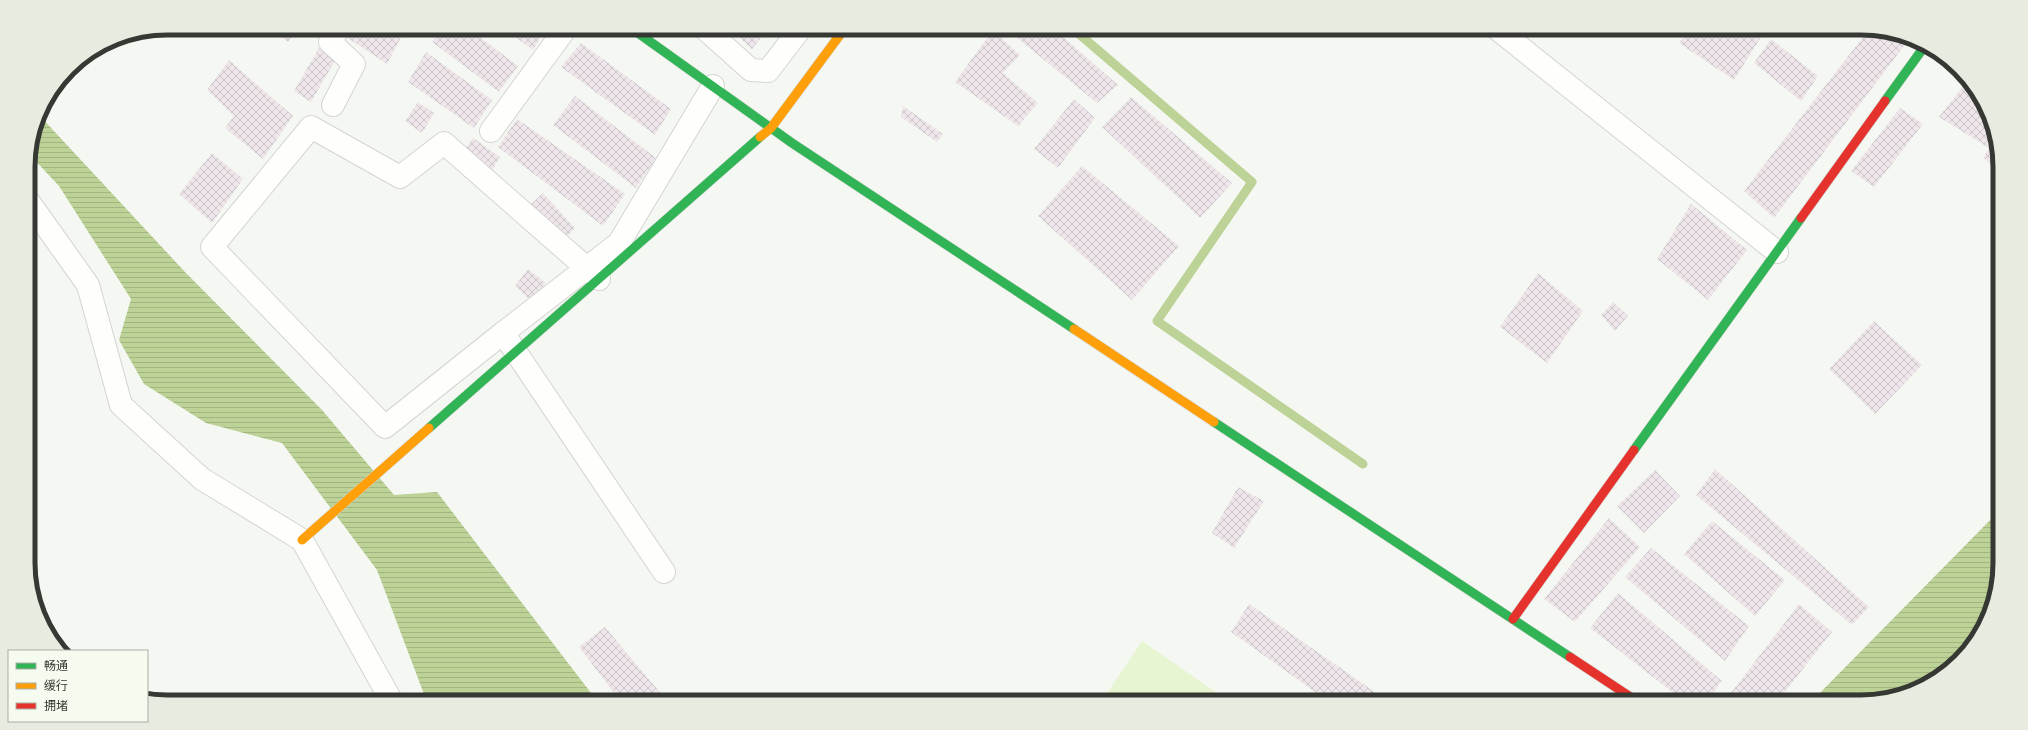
<svg xmlns="http://www.w3.org/2000/svg" width="2028" height="730" font-family="'IBM Plex Serif','Noto Sans SC',serif">
	<style>
		.pitch { fill: #e7f5d2 }
		.water { fill: url(#water-rules) }
		.lines { fill: none; stroke-linecap: round; stroke-linejoin: round }
		.stream { stroke: #bcd297; stroke-width: 9 }
		.building { fill: url(#building-cross-hatch) }
		.street-casing { stroke: #d3d5d0; stroke-width: 24 }
		.fast-casing { stroke: #d3d5d0; stroke-width: 10 }
		.slow-casing { stroke: #d3d5d0; stroke-width: 10 }
		.jam-casing { stroke: #d3d5d0; stroke-width: 10 }
		.street { stroke: #fefefd; stroke-width: 22 }
		.fast { stroke: #30b455; stroke-width: 9 }
		.slow { stroke: #ff9f0a; stroke-width: 9 }
		.jam { stroke: #e5322d; stroke-width: 9 }
		.rim { fill: none; stroke: #363833; stroke-width: 5 }
	</style>
	<defs>
		<pattern id="water-rules" width="6" height="5" patternUnits="userSpaceOnUse"><rect width="6" height="5" fill="#bcd297"/><path d="M0 2.5h6" fill="none" stroke="#a2b583"/></pattern>
		<pattern id="building-cross-hatch" width="8" height="8" patternUnits="userSpaceOnUse"><rect width="8" height="8" fill="#eee6ea"/><path d="M0 0l8 8M0 8l8-8" fill="none" stroke="#cdc6c9"/></pattern>
	</defs>
	<rect width="100%" height="100%" fill="#f5f8f2"/>
	<path class="pitch" d="M1142,641L1230,702H1101Z"/>
	<g class="water">
		<path d="M40,116L185,272L322,410L394,495L437,492L591,693L593,702H427L377,570L282,443L206,423L144,384L119,340L131,299L59,186L29,154Z"/>
		<path d="M2000,510V563L1993,607L1976,640L1945,673L1906,695L1870,702H1811Z"/>
	</g>
	<g class="lines">
		<path class="stream" d="M1072,28L1252,182L1157,321L1363,464"/>
	</g>
	<g class="building">
		<path d="M268,28H298L288,42Z"/>
		<path d="M349,28H406L387,64L345,36Z"/>
		<path d="M441,28H468L518,66L499,92L432,42Z"/>
		<path d="M503,28H546L533,50Z"/>
		<path d="M729,28H769L752,49Z"/>
		<path d="M1005,28H1053L1118,85L1097,103Z"/>
		<path d="M1690,28H1761L1765,31L1734,80L1679,43Z"/>
		<path d="M1869,29L1905,35L1910,38L1774,218L1744,191Z"/>
		<path d="M993,30L1020,55L1003,73L1038,103L1018,126L955,82Z"/>
		<path d="M1771,39L1818,76L1801,101L1754,63Z"/>
		<path d="M581,43L671,109L655,135L561,67Z"/>
		<path d="M319,48L336,59L311,102L294,91Z"/>
		<path d="M426,52L492,100L474,128L408,82Z"/>
		<path d="M229,60L293,116L263,159L225,128L234,116L207,90Z"/>
		<path d="M1968,80L1986,106L1999,149V170L1983,158L1989,148L1939,117Z"/>
		<path d="M575,96L656,158L636,188L553,125Z"/>
		<path d="M1131,97L1232,183L1200,218L1102,127Z"/>
		<path d="M1074,99L1095,118L1058,168L1034,149Z"/>
		<path d="M418,102L434,113L422,133L405,121Z"/>
		<path d="M903,106L943,134L937,142L901,117Z"/>
		<path d="M1900,108L1923,124L1874,187L1851,171Z"/>
		<path d="M517,119L625,194L603,226L498,147Z"/>
		<path d="M473,138L500,157L490,174L463,152Z"/>
		<path d="M212,153L243,179L212,223L179,194Z"/>
		<path d="M1082,166L1179,246L1132,300L1038,216Z"/>
		<path d="M543,193L575,228L563,241L529,206Z"/>
		<path d="M1691,204L1747,250L1708,300L1657,259Z"/>
		<path d="M528,269L546,283L531,301L515,286Z"/>
		<path d="M1538,273L1583,311L1547,363L1500,327Z"/>
		<path d="M1613,302L1628,316L1615,331L1601,315Z"/>
		<path d="M1874,321L1922,365L1875,414L1829,369Z"/>
		<path d="M1715,469L1869,607L1852,625L1696,495Z"/>
		<path d="M1655,470L1680,496L1644,533L1617,506Z"/>
		<path d="M1238,487L1264,501L1234,548L1212,533Z"/>
		<path d="M1609,518L1640,547L1575,622L1544,599Z"/>
		<path d="M1712,521L1785,580L1755,616L1684,554Z"/>
		<path d="M1651,548L1749,626L1725,661L1625,577Z"/>
		<path d="M1618,593L1722,681L1706,702H1685L1590,628Z"/>
		<path d="M1249,604L1389,702H1329L1231,632Z"/>
		<path d="M1799,604L1832,632L1777,702H1724Z"/>
		<path d="M605,627L668,702H621L579,647Z"/>
	</g>
	<g class="lines">
		<defs>
			<g id="street">
				<path d="M704,28L751,70L768,71L801,28"/>
				<path d="M1496,28L1777,252"/>
				<path d="M333,105L354,64L330,42L339,28"/>
				<path d="M491,131L566,28"/>
				<path d="M29,202L88,285L121,405L202,479L302,540L392,702"/>
				<path d="M599,279L444,143L400,177L311,127L212,247L385,427L503,333L664,572"/>
				<path d="M503,333L619,243L713,86"/>
			</g>
			<g id="fast">
				<path d="M631,28L792,143L1074,329"/>
				<path d="M1885,101L1924,47"/>
				<path d="M1214,422L1570,657"/>
				<path d="M429,428L760,137"/>
				<path d="M1634,450L1801,218"/>
			</g>
			<g id="slow">
				<path d="M760,137L771,128L845,28"/>
				<path d="M1074,329L1214,422"/>
				<path d="M302,540L429,428"/>
			</g>
			<g id="jam">
				<path d="M1801,218L1885,101"/>
				<path d="M1513,619L1634,450"/>
				<path d="M1570,657L1638,702"/>
			</g>
		</defs>
		<use href="#street" class="street-casing"/>
		<use href="#fast" class="fast-casing"/>
		<use href="#slow" class="slow-casing"/>
		<use href="#jam" class="jam-casing"/>
		<use href="#street" class="street"/>
		<use href="#fast" class="fast"/>
		<use href="#slow" class="slow"/>
		<use href="#jam" class="jam"/>
	</g>
	<path d="M0 0H2028V730H0ZM167 35H1861A132 132 0 0 1 1993 167V563A132 132 0 0 1 1861 695H167A132 132 0 0 1 35 563V167A132 132 0 0 1 167 35Z" fill="#e7ebe0" fill-rule="evenodd"/>
	<path class="rim" d="M167 35H1861A132 132 0 0 1 1993 167V563A132 132 0 0 1 1861 695H167A132 132 0 0 1 35 563V167A132 132 0 0 1 167 35Z"/>
	<rect x="8" y="650" width="140" height="72" fill="#f6fbef" stroke="#a9ada4"/>
	<rect x="16" y="663" width="20" height="6" fill="#30b455" stroke="#a9ada4"/>
	<text x="44" y="670" font-size="12" fill="#363833">畅通</text>
	<rect x="16" y="683" width="20" height="6" fill="#ff9f0a" stroke="#a9ada4"/>
	<text x="44" y="690" font-size="12" fill="#363833">缓行</text>
	<rect x="16" y="703" width="20" height="6" fill="#e5322d" stroke="#a9ada4"/>
	<text x="44" y="710" font-size="12" fill="#363833">拥堵</text>
</svg>
